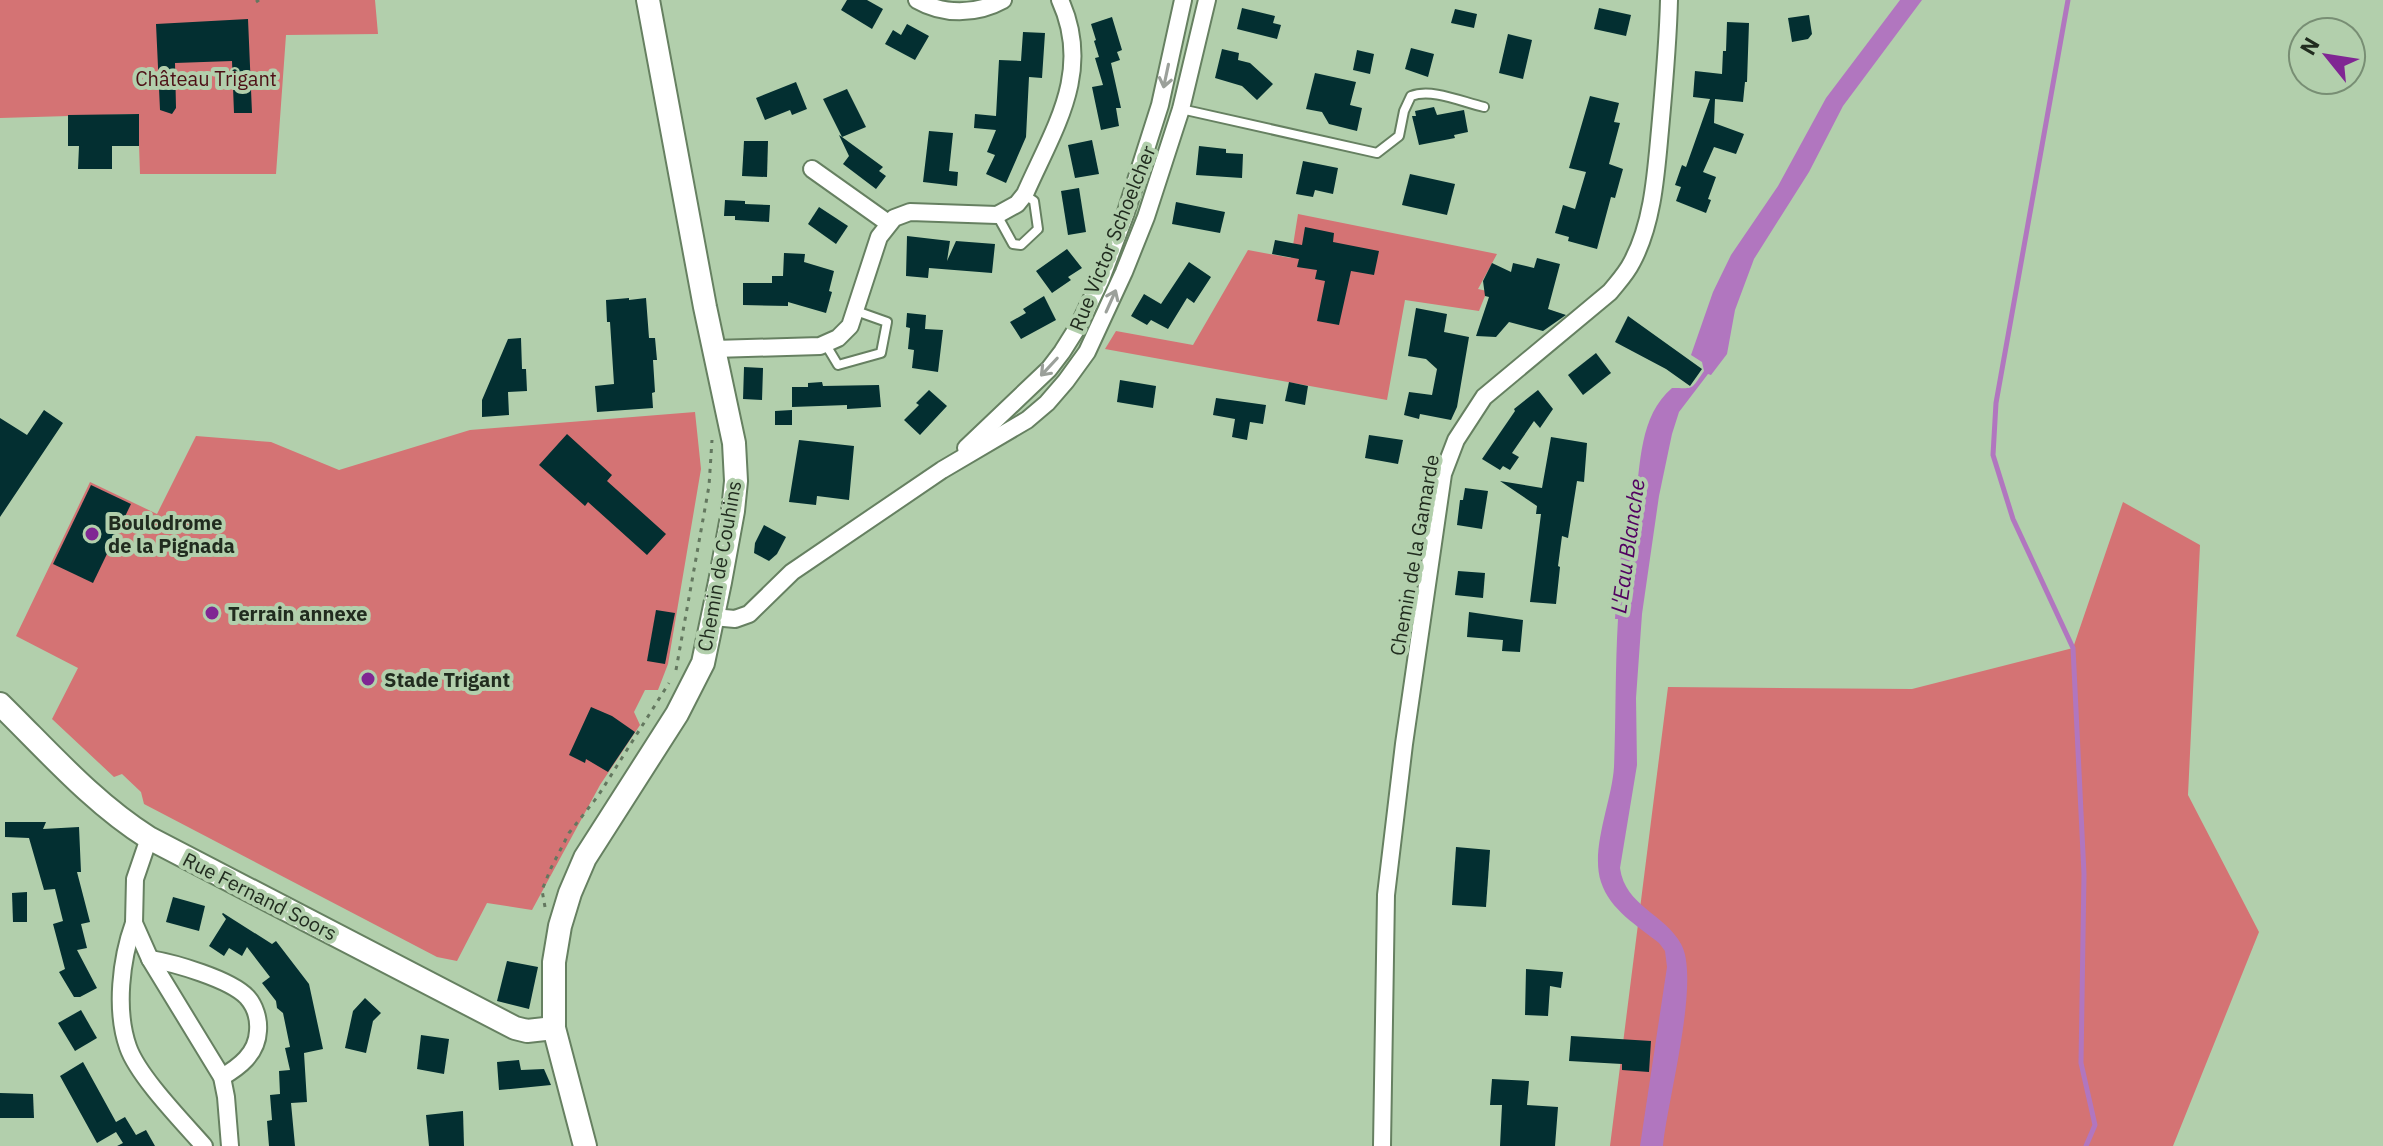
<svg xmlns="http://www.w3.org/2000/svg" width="2383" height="1146" font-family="'IBM Plex Sans',sans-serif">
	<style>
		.green { fill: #d47374 }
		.water { fill: #b176bf }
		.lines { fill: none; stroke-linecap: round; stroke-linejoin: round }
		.stream { stroke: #b176bf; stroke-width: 5 }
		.building { fill: #032f31 }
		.lane-casing { stroke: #668061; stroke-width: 12 }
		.street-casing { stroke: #668061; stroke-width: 20 }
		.secondary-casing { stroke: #668061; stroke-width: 26 }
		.path { stroke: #63775f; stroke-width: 3; stroke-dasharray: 4 6; stroke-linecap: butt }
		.lane { stroke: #fff; stroke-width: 8 }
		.street { stroke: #fff; stroke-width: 16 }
		.secondary { stroke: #fff; stroke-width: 22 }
		.oneway { stroke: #9ba09a }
		.poi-dot { fill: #802693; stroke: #b2cfac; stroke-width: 3 }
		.labels { text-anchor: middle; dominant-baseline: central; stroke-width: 8; stroke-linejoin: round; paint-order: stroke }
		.park-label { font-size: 20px; fill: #4d0f15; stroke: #b2cfac }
		.street-label { font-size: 20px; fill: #212c1f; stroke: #b2cfac }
		.poi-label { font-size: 20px; font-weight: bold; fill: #212c1f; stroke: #b2cfac; text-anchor: start }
		.water-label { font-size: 22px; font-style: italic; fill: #520161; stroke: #b2cfac }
	</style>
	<rect width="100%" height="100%" fill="#b2cfac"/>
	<g class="green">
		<path d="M0,0H375L378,34L286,35L276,174H140L138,114L0,118Z"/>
		<path d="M1298,214L1497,254L1478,289L1487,291L1479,311L1405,300L1387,400L1105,349L1116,331L1193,345L1248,250L1291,258Z"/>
		<path d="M695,412L701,469L668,664L658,690H645L634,712L640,725L600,785L532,910L487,903L457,961L437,957L144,804L141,792L122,774L114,777L52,719L78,668L16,636L90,482L157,514L196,436L271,442L339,470L470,430Z"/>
		<path d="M2123,502L2200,545L2188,795L2259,932L2173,1146H1610L1668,687L1912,689L2073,648Z"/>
	</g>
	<path class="water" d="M1900,0H1922L1843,106L1809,172L1754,259L1735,310L1727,354L1711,375L1708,374L1679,412L1672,434L1659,496L1642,614L1636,698L1637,765L1620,868C1625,906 1665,914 1681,944C1701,979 1667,1102 1663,1146H1640L1667,967L1665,951L1659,943C1638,926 1610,910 1601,882C1590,849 1612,801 1614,767C1616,718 1615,669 1618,619H1615C1617,599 1616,577 1621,557C1625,539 1632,521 1635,503C1641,464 1639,416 1672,388C1695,388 1690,391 1704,371L1702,362L1691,355L1713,292L1731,255L1778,186L1826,98Z"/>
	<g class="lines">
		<path class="stream" d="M2068,0L1996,403L1993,455L2013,519L2073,648L2084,874L2081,1063L2095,1125L2086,1146"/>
	</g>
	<g class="building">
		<path d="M847,0H867L883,9L872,29L841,10Z"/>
		<path d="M1242,8L1275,16L1273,23L1281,25L1277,39L1237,29Z"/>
		<path d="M1599,8L1631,15L1626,36L1594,29Z"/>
		<path d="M1455,9L1477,14L1474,28L1451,23Z"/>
		<path d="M1809,15L1812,34L1808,39L1792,42L1788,18Z"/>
		<path d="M1112,17L1122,50L1117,52L1120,60L1111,63L1121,108H1116L1119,126L1101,130L1092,87L1103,85L1095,58L1099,57L1094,41L1096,40L1091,24Z"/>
		<path d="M248,19L252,113H234L232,61L175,63L176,108L172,114L160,110L156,24Z"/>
		<path d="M1727,22L1749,23L1747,82H1745L1743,102L1715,99L1714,123L1744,134L1736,154L1714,147L1703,172L1716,177L1708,199L1711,200L1706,213L1676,201L1681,187L1675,185L1682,165L1686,167L1710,99L1693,97L1695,71L1722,74L1723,51H1726Z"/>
		<path d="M907,24L929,36L915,60L885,44L893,30L901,35Z"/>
		<path d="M1023,32L1045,33L1042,78L1029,77L1026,137L1006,183L986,174L995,155L987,152L996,130L974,128L975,114L996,116L999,60L1021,61Z"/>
		<path d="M1508,34L1532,40L1523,79L1499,73Z"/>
		<path d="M1411,48L1434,54L1428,77L1405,69Z"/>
		<path d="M1222,49L1239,53L1238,60L1250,63L1273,84L1257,100L1242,86L1215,78Z"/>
		<path d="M1357,50L1374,54L1370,74L1353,70Z"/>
		<path d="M1315,73L1356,82L1350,105L1362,108L1357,131L1329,124L1322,112L1306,109Z"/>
		<path d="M796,82L807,109L792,115L790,110L765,120L756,98Z"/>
		<path d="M847,89L866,127L842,137L883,167L879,171L886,176L876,189L843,164L849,156L839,135L842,137L823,99Z"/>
		<path d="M1590,96L1619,103L1614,122L1620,123L1609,164L1623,169L1615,198L1611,197L1597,249L1568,241L1569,237L1555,233L1563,205L1575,209L1586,172L1569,168Z"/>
		<path d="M1434,107L1437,115L1464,110L1468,132L1454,135L1455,138L1419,145L1412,116H1416L1415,111Z"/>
		<path d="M139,114V146H112V169H78L79,146H68V115Z"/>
		<path d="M929,131L953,133L949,171L958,172L957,186L923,182Z"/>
		<path d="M1092,140L1099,174L1075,178L1068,145Z"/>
		<path d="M744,141H768L767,177L742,176Z"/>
		<path d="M1199,146L1226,149V153L1243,154L1242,178L1196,175Z"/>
		<path d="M1303,161L1338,168L1333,194L1315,190L1313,197L1296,194Z"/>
		<path d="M1410,174L1455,184L1447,215L1402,205Z"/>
		<path d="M1079,188L1086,232L1068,235L1061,191Z"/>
		<path d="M725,200L745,201V204L770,205L769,222L735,220V216H724Z"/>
		<path d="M1176,202L1225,212L1220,233L1172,224Z"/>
		<path d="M819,207L848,226L836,244L808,224Z"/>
		<path d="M1305,227L1334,233L1333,242L1379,251L1374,275L1351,271L1339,325L1317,321L1325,281L1315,279L1317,270L1297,267L1299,259L1272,254L1275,240L1302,245Z"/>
		<path d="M907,236L950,241L947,261L956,241L995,244L992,273L929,268L928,278L906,276Z"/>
		<path d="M1067,249L1082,268L1068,277L1071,280L1052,293L1036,271Z"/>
		<path d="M784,253L805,254L804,262L834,271L829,291L832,292L826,313L788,302V306L743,305V283H772V276H783Z"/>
		<path d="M1537,258L1560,264L1548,309L1566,315L1543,331L1509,322L1496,337L1476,336L1489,297L1485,296L1483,281L1492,263L1511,272L1513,263L1534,268Z"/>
		<path d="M1189,262L1211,277L1194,303L1187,298L1168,329L1151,320L1147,325L1131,316L1144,294L1161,304Z"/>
		<path d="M1044,296L1056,320L1021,339L1010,322L1026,313L1023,309Z"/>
		<path d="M629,298V300L646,298L649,338H655L657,360H653L655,392L652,393L653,408L597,412L595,386L614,384L610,322H607L606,300Z"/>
		<path d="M1416,308L1447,314L1444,332L1469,337L1457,407L1451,420L1420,414L1419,419L1404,415L1409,392L1432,395L1437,369L1426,359L1408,356Z"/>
		<path d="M907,313L926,315L925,329L943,330L938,372L912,368L914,350L908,349L910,328L906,327Z"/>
		<path d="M1628,316L1702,369L1690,386L1666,369L1615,342Z"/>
		<path d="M521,338L522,369H526L527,391L508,392L509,415L482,417V400L508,339Z"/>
		<path d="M1596,353L1611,373L1583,395L1568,375Z"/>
		<path d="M744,367L763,368L762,400L743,399Z"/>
		<path d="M1120,380L1156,386L1153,408L1117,402Z"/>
		<path d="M822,382L823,386L879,385L881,407L847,409V405L792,407V387H808V383Z"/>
		<path d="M1289,382L1308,386L1305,405L1285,401Z"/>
		<path d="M929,390L947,406L920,435L904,420L919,405L916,403Z"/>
		<path d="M1538,390L1553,409L1540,428L1534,421L1512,453L1519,457L1510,470L1503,466L1500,470L1482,459L1515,411L1514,409Z"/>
		<path d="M1216,398L1266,405L1263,424L1250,422L1247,440L1232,437L1235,419L1213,415Z"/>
		<path d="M44,410L63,423L0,517V418L27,435Z"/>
		<path d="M792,410V425H775V411Z"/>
		<path d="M567,434L612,475L607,481L666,534L647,555L588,502L585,506L539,465Z"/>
		<path d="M1369,435L1403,440L1398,464L1365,458Z"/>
		<path d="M1551,437L1587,443L1584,482L1577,481L1568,538L1562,536L1558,566L1560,567L1556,604L1530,602L1541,514H1536L1537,506L1500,481L1542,488Z"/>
		<path d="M799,440L854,446L849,500L817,496L816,505L789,502Z"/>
		<path d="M91,485L131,504L93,583L53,564Z"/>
		<path d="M1465,488L1488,491L1482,529L1457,525L1460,500H1463Z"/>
		<path d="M764,525L786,537L777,554L769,561L754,553L755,543Z"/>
		<path d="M1458,571L1485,573L1483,598L1455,595Z"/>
		<path d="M656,610L675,613L665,664L647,661Z"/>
		<path d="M1469,612L1523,620L1520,652L1502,651L1503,640L1467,637Z"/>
		<path d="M591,707L612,716L635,732L608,772L586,759L585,763L569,755Z"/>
		<path d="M5,822H46L43,829L79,827L81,872H77L90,922L81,924L87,948L77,950L97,988L80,997H74L59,972L65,969L53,924L63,921L55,889L44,890L29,838L5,837Z"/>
		<path d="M1456,847L1490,850L1486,907L1452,905Z"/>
		<path d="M27,892V922H13L12,893Z"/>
		<path d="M173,897L205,906L199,931L166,922Z"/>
		<path d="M223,913L272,944L276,941L309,984L323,1049L304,1053L307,1102L291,1103L295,1146H269L267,1121L272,1120L270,1095L280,1094L279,1071L290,1070L285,1048L290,1047L283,1013L277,1008L276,1001L262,983L270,977L247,947L242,956L229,948L224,956L209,946L226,919L222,914Z"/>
		<path d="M507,961L538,967L529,1009L497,1001Z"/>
		<path d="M1526,969L1563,972L1561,988L1550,986L1548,1016L1525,1015Z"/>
		<path d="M365,998L381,1013L373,1021L366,1053L345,1048L353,1011Z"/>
		<path d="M81,1010L97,1038L75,1051L58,1023Z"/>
		<path d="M421,1035L449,1039L444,1074L417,1069Z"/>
		<path d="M1571,1036L1651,1041L1649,1072L1622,1070V1064L1569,1061Z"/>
		<path d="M519,1060L521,1070L544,1069L551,1085L499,1090L497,1062Z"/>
		<path d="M83,1062L116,1122L125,1117L136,1135L146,1130L155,1146H117L123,1143L116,1132L97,1143L60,1076Z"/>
		<path d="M1492,1079L1529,1081L1527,1105L1558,1107L1555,1146H1500L1502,1105H1490Z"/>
		<path d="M0,1093L33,1094L34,1118H0Z"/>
		<path d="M463,1111L464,1146H429L426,1115Z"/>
	</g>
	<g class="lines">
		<defs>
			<g id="lane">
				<path d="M1181,109L1377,153L1399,136L1404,111L1411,96C1432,88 1462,102 1484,107"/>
				<path d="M997,215L1013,244L1021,245L1038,229L1034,201L1025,195"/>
				<path d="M826,345L838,365L881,353L887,322L856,311"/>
			</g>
			<g id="street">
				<path d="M917,0C943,15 976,15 1003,0"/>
				<path d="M812,169L888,223"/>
				<path d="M714,349L820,346L838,338L850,326L879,237L894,218L910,212L997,215L1017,204L1025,194C1054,128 1093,72 1060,0"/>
				<path d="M966,448L1049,369L1062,352L1079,325L1101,279L1125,215L1160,105L1183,0"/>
				<path d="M713,617L735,619L749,614L792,572L942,470L1027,420L1047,403L1066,381L1087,352L1124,272L1146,217L1181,109L1207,0"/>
				<path d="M149,838L135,879L134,923L150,959L222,1077L226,1097L230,1146"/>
				<path d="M134,923C121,959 115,1010 128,1047C138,1076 182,1121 204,1146"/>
				<path d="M150,959C174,963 230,979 247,997C255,1006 259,1019 258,1031C257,1054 239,1067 222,1077"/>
				<path d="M1382,1146L1386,895L1404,744L1443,474L1456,440L1484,397L1610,292C1618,282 1626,274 1632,262C1653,223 1656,173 1660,130C1664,86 1668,43 1669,0"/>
			</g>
			<g id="secondary">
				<path d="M0,704C47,750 93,803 149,838L515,1028L527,1031L554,1028"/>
				<path d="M585,1146L554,1028V962L560,926L570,893L585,858L677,714L703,663L720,582L733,511L736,481L734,443L705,307L648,0"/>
			</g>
		</defs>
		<use href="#lane" class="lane-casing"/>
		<use href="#street" class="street-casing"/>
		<use href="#secondary" class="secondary-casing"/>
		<g class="path">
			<path d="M256,2L259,0"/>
			<path d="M676,670L709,486L712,440"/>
			<path d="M545,907L542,890L551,868L569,833L598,796L669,683"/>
		</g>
		<use href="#lane" class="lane"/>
		<use href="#street" class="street"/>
		<use href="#secondary" class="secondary"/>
	</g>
	<defs><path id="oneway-shaft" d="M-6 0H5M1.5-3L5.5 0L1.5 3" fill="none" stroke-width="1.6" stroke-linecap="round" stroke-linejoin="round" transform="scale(2)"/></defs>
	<g class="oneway">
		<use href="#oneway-shaft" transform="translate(1166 76) rotate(102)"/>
		<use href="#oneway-shaft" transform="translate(1111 301) rotate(-66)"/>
		<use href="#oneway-shaft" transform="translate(1049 367) rotate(133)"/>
	</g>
	<g class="poi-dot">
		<circle cx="92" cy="534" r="8"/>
		<circle cx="212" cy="613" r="8"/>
		<circle cx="368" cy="679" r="8"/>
	</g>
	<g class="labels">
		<g class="park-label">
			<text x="206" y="78">Château Trigant</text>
		</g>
		<g class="street-label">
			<text transform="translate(1112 238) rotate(-68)">Rue Victor Schoelcher</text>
			<text transform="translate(1414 555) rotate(-80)">Chemin de la Gamarde</text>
			<text transform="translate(719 566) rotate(-80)">Chemin de Couhins</text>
			<text transform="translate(260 896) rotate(27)">Rue Fernand Soors</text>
		</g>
		<g class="poi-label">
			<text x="108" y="522">Boulodrome<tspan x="108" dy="23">de la Pignada</tspan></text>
			<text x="228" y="613">Terrain annexe</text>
			<text x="384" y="679">Stade Trigant</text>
		</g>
		<g class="water-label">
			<text transform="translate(1627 546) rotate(-82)">L'Eau Blanche</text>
		</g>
	</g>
	<g transform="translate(2327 56) rotate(300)"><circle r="38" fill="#b2cfac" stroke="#788e74" stroke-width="2"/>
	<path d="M0-6L14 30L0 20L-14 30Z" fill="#802693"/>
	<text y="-12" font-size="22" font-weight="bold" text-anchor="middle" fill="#212c1f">N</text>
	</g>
</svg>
